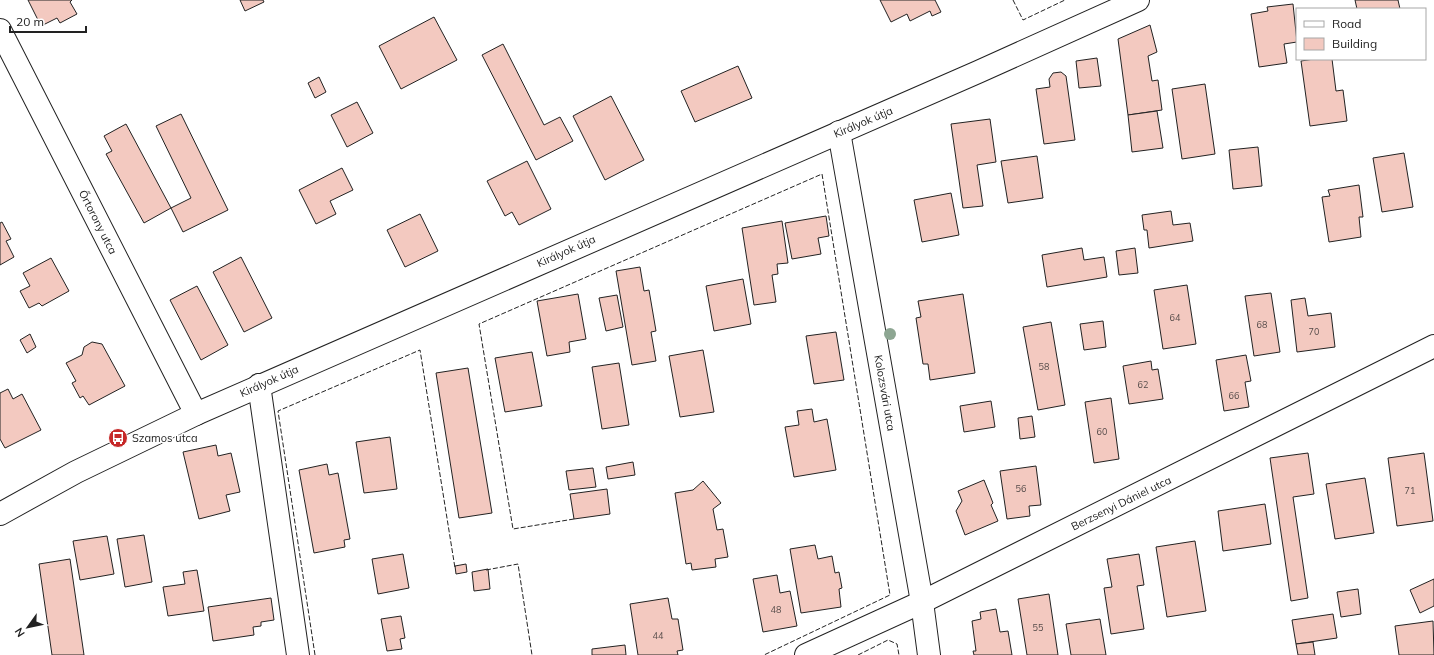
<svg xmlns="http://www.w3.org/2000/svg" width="1434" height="655" font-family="Mulish,sans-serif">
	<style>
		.building { fill: #f3c9c0; stroke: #222 }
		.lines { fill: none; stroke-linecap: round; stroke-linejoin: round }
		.minor-casing { stroke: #222; stroke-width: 24 }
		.tertiary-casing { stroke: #222; stroke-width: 24 }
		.minor { stroke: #fff; stroke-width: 22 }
		.tertiary { stroke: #fff; stroke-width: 22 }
		.fence { stroke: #222; stroke-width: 1; stroke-dasharray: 5 2; stroke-linecap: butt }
		.tree { fill: #8da692 }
		.labels { text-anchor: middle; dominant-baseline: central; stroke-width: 3; stroke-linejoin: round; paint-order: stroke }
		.number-label { font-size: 9px; fill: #564c4a }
		.street-label { font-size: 11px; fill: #222; stroke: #fff }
		.poi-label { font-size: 11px; fill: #222; stroke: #fff; text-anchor: start }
	</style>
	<rect width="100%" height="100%" fill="#fff"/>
	<g class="building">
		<path d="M28,0H72L70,2L77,14L60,23L57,18L41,26Z"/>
		<path d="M240,0H263L264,2L245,11Z"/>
		<path d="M880,0H935L941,12L932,16L930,11L910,21L907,14L891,22Z"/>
		<path d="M1355,0H1398L1400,9H1357Z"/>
		<path d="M1293,4L1297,42L1284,44L1287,63L1259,67L1251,14L1268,11L1267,7Z"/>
		<path d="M434,17L457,60L401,89L379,46Z"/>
		<path d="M1150,25L1157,52L1148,56L1152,81L1158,80L1162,110L1128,115L1118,39Z"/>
		<path d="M503,44L544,125L560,117L573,141L536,160L482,55Z"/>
		<path d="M1097,58L1101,86L1079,88L1076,61Z"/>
		<path d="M1314,59H1332L1336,91L1343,90L1347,121L1310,126L1301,61Z"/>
		<path d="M738,66L752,98L695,122L681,91Z"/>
		<path d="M1061,72L1066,76L1075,140L1044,144L1036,89L1050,87L1049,79L1053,73Z"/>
		<path d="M319,77L326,92L315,98L308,83Z"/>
		<path d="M1205,84L1215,154L1182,159L1172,89Z"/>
		<path d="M611,96L644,160L605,180L573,116Z"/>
		<path d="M357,102L373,133L347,147L331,115Z"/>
		<path d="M1157,111L1163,148L1132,152L1128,115Z"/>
		<path d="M181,114L228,210L183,232L171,208L191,198L156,126Z"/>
		<path d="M990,119L996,162L977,165L983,206L963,208L951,124Z"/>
		<path d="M126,124L171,208L144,223L106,154L112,151L104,136Z"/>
		<path d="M1258,147L1262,186L1233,189L1229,150Z"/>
		<path d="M1404,153L1413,207L1382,212L1373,158Z"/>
		<path d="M1037,156L1043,198L1008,203L1001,161Z"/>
		<path d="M527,161L551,209L519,225L512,212L505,216L487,181Z"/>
		<path d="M342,168L353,190L330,201L336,214L316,224L299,190Z"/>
		<path d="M1359,185L1363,217H1359L1361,237L1329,242L1322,197L1330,196L1328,190Z"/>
		<path d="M951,193L959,235L922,242L914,200Z"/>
		<path d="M1171,211L1173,225L1190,223L1193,241L1149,248L1147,230H1144L1142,215Z"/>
		<path d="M420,214L438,251L405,267L387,230Z"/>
		<path d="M826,216L829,236L818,238L821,254L792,259L785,223Z"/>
		<path d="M782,221L788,263L777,264L778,274L772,275L776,302L754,305L742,228Z"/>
		<path d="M2,222L11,239L6,241L14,257L0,265V223Z"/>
		<path d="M1082,248L1084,260L1104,257L1107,277L1047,287L1042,255Z"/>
		<path d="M1135,248L1138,273L1119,275L1116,251Z"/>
		<path d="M241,257L272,318L244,332L213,272Z"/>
		<path d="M51,258L69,291L42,306L39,303L29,308L20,291L30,286L23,273Z"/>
		<path d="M640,267L644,291L649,290L656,331L651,332L656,361L632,365L616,271Z"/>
		<path d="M743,279L751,324L714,331L706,286Z"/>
		<path d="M1187,285L1196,344L1163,349L1154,290Z"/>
		<path d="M197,286L228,345L201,360L170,300Z"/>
		<path d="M1271,293L1280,352L1254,356L1245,296Z"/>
		<path d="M578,294L586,339L569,342L570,352L547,356L537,301Z"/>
		<path d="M963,294L975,373L930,380L928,364H923L916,318L921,317L918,301Z"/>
		<path d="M617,295L623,327L606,331L599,298Z"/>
		<path d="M1305,298L1308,316L1331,313L1335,347L1297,352L1291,300Z"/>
		<path d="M1103,321L1106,347L1084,350L1080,324Z"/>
		<path d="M1051,322L1065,405L1038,410L1023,327Z"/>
		<path d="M836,332L844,380L814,384L806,336Z"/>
		<path d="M30,334L36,347L27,353L20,340Z"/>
		<path d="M92,342L102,344L125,386L89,405L83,396L80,398L72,383L76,381L66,363L82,355L84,347Z"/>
		<path d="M703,350L714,412L680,417L669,356Z"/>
		<path d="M532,352L542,406L505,412L495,358Z"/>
		<path d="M1246,355L1251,381L1245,382L1249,407L1224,411L1216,360Z"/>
		<path d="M1151,361L1152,370L1158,369L1163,399L1129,404L1123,366Z"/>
		<path d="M619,363L629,425L602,429L592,367Z"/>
		<path d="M468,368L492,513L459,518L436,373Z"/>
		<path d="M8,389L13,399L22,394L41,430L5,448L0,439V393Z"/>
		<path d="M1111,398L1119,459L1094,463L1085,402Z"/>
		<path d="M991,401L995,427L964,432L960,406Z"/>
		<path d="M812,409L814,422L827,419L836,470L794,477L785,427L799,425L797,411Z"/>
		<path d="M1032,416L1035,437L1020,439L1018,418Z"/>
		<path d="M390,437L397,489L364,493L356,442Z"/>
		<path d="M216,445L218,456L231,453L240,492L226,495L230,511L199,519L183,452Z"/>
		<path d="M1308,453L1314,494L1293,497L1308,598L1291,601L1270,458Z"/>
		<path d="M1424,453L1433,521L1397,526L1388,458Z"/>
		<path d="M633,462L635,475L608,479L606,467Z"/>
		<path d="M327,464L329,475L338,473L350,539L344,540L345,547L314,553L299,470Z"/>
		<path d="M1036,466L1041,505L1029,506L1030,516L1007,519L1000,471Z"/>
		<path d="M593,468L596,487L569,490L566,471Z"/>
		<path d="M1365,478L1374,533L1335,539L1326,484Z"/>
		<path d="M984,480L993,503L991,505L998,521L965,535L956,511L962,501L958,491Z"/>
		<path d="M703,481L721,503L713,509L717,530L723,529L728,557L715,559L716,567L692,570L691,563L686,564L675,493L693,490Z"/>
		<path d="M607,489L610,514L574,519L570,494Z"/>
		<path d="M1265,504L1271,544L1223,551L1218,511Z"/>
		<path d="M144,535L152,582L125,587L117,539Z"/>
		<path d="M107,536L114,574L80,580L73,541Z"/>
		<path d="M1195,541L1206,611L1167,617L1156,547Z"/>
		<path d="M815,545L818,559L832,556L835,573L839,572L842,588L839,589L841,607L801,613L790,549Z"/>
		<path d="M403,554L409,588L378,594L372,559Z"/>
		<path d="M1139,554L1144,585L1137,586L1144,629L1111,634L1104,588L1112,587L1107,559Z"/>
		<path d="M70,559L84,655H52L39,564Z"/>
		<path d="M466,564L467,572L456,574L455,566Z"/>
		<path d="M488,569L490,589L474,591L472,572Z"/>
		<path d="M197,570L204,611L168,616L163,587L185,584L183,572Z"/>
		<path d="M777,575L780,593L790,591L797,626L763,632L753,579Z"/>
		<path d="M1434,579V606L1420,613L1410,590Z"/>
		<path d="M1358,589L1361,614L1341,617L1337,592Z"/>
		<path d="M1049,594L1058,655H1027L1018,599Z"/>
		<path d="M271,598L274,620L261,622V626L253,627L254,635L213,641L208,607Z"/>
		<path d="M668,598L672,619H678L683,650L677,651L678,655H638L630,604Z"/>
		<path d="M996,609L1000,632L1008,631L1012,655H974L973,651H976L972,621L981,619L980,612Z"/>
		<path d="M1333,614L1337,638L1296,644L1292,620Z"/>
		<path d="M401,616L405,638L400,639L402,649L387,651L381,619Z"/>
		<path d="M1100,619L1106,655H1071L1066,624Z"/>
		<path d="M1433,621L1434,655H1399L1395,626Z"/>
		<path d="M1313,642L1315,655H1298L1296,644Z"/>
		<path d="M625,645L626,655H592V649Z"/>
	</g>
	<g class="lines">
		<defs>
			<g id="minor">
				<path d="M0,30L196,414"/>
				<path d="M839,132L922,602L929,655"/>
				<path d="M259,385L298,655"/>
				<path d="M806,655L922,602L1434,346"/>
			</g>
			<path id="tertiary" d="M0,514L76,472L196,414L978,72L1138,0"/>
		</defs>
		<use href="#minor" class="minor-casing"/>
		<use href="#tertiary" class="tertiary-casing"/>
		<use href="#minor" class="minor"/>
		<use href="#tertiary" class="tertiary"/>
		<g class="fence">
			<path d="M1013,0L1023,20L1065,0"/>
			<path d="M574,519L513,529L479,324L822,174L890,595L764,655"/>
			<path d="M486,570L518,564L532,655"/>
			<path d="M315,655L278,411L420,350L455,568"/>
			<path d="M858,655L888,640L897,644L899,655"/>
		</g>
	</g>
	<circle class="tree" cx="890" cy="334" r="6"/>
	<defs>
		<symbol id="bus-disc" viewBox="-11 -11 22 22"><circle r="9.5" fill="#c62828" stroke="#fff"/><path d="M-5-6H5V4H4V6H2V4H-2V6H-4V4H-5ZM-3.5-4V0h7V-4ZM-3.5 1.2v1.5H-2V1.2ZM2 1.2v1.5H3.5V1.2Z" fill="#fff"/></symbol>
	</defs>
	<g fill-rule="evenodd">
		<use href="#bus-disc" x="107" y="427" width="22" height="22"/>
	</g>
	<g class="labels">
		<g class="number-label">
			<text x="1175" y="317">64</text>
			<text x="1262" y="324">68</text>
			<text x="1314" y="331">70</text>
			<text x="1044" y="366">58</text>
			<text x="1143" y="384">62</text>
			<text x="1234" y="395">66</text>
			<text x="1102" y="431">60</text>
			<text x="1021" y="488">56</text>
			<text x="1410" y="490">71</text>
			<text x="776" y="609">48</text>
			<text x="1038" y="627">55</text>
			<text x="658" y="635">44</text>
		</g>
		<g class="street-label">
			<text transform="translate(863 122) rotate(-23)">Királyok útja</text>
			<text transform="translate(98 222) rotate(63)">Őrtorony utca</text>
			<text transform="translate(566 251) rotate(-24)">Királyok útja</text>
			<text transform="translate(269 381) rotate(-24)">Királyok útja</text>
			<text transform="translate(885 393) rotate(80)">Kolozsvári utca</text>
			<text transform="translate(1121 503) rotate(-26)">Berzsenyi Dániel utca</text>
		</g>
		<g class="poi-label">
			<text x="132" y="438">Szamos utca</text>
		</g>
	</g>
	<rect x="1296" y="8" width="130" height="52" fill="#ffffff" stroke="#a7a7a7"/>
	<rect x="1304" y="21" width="20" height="6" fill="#ffffff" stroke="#a7a7a7"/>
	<text x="1332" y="28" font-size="12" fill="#222222">Road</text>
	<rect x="1304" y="38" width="20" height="12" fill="#f3c9c0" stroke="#a7a7a7"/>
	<text x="1332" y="48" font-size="12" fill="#222222">Building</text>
	<g transform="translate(28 627) rotate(237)" stroke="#ffffff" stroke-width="3" paint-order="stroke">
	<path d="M0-3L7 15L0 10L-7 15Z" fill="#222222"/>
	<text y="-6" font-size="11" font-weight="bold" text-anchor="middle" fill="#222222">N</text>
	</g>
	<path d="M10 26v6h76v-6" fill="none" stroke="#222222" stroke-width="2"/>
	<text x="16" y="26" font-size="12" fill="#222222" stroke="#ffffff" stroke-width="3" paint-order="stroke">20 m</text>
</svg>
